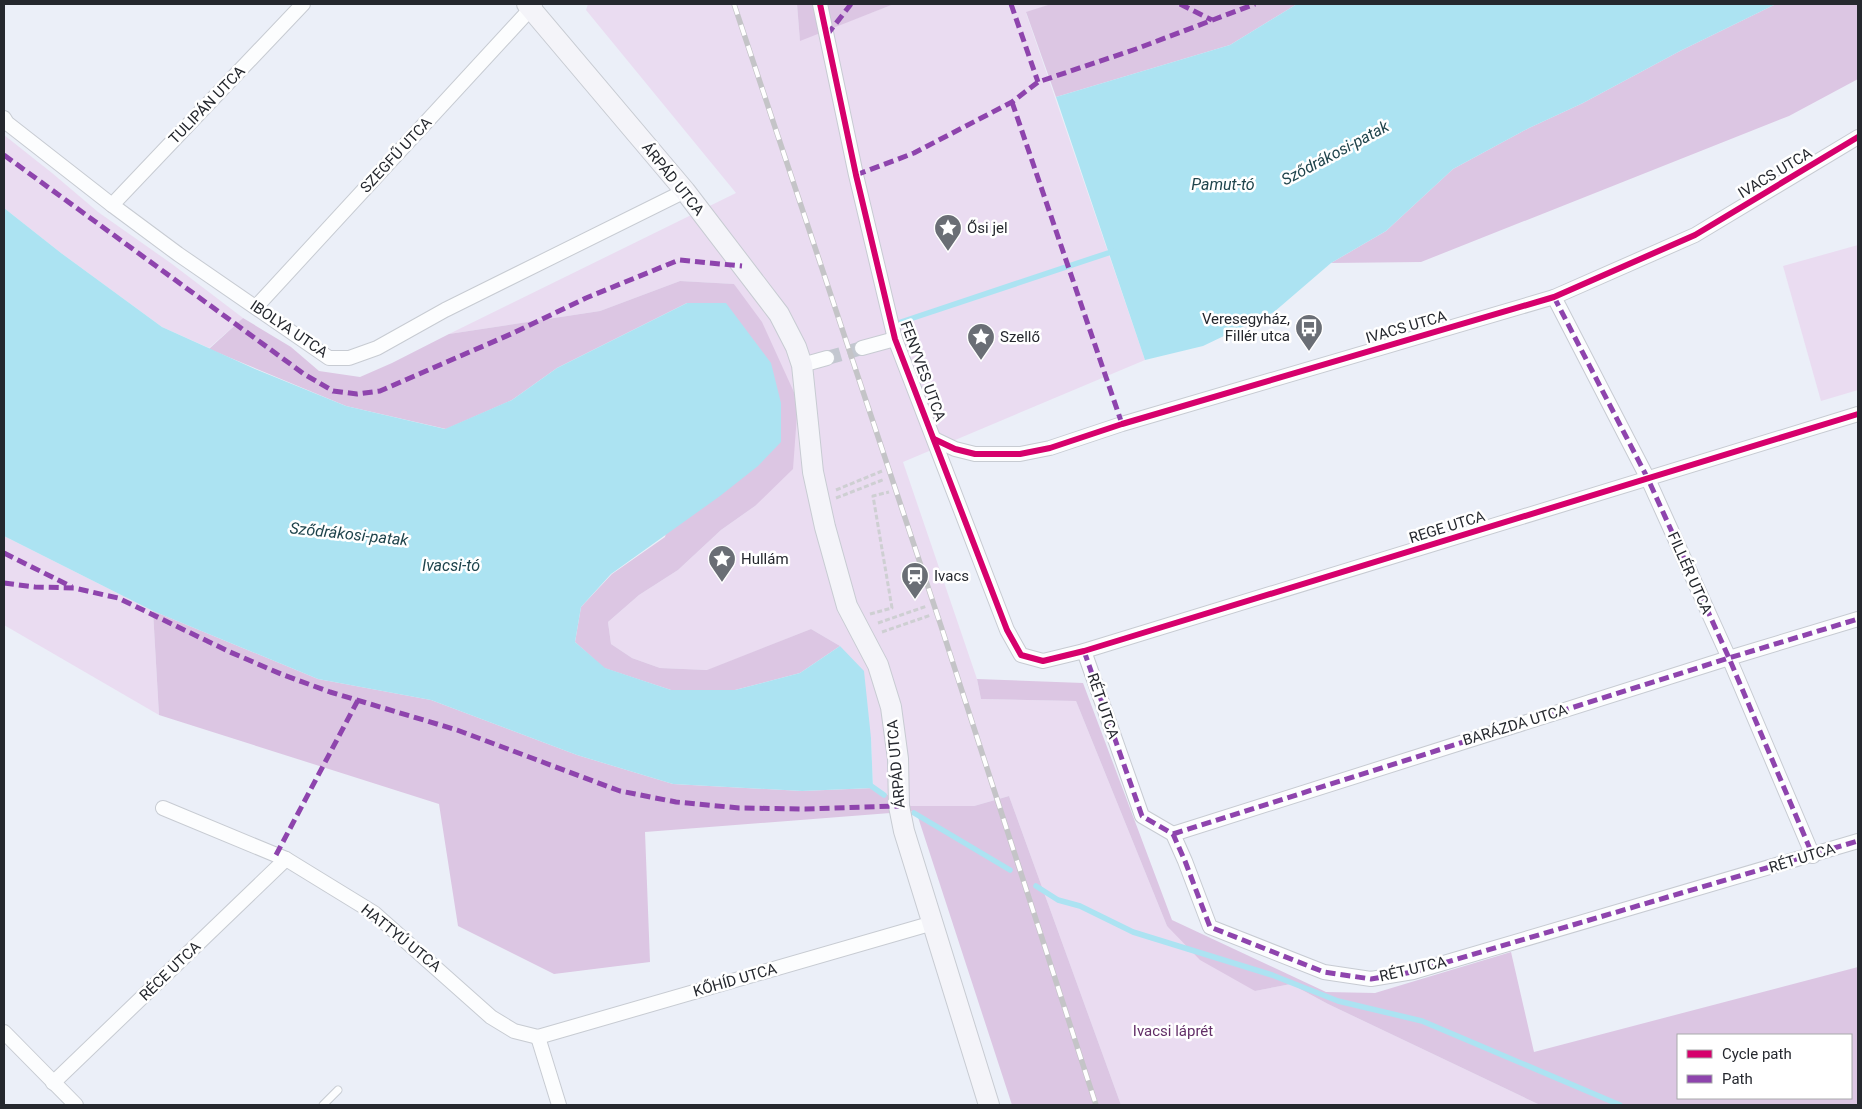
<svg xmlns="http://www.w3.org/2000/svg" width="1862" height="1109" font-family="Roboto,sans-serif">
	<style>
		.green { fill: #eadcf1 }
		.forest { fill: #dcc6e3; fill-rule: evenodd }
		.water { fill: #ace3f2 }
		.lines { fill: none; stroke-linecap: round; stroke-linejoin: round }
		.stream { stroke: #ace3f2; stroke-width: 5.5 }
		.street-tunnel { stroke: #c3c7d0; stroke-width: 14; stroke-dasharray: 14 7; stroke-linecap: butt }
		.lane-casing { stroke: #c7cbd2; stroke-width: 9 }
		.street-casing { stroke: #c7cbd2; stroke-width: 16 }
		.secondary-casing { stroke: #c7cbd2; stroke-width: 22 }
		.path { stroke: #cecfd2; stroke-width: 3; stroke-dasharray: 5 2.5; stroke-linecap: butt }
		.lane { stroke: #fcfdfe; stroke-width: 7 }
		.street { stroke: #fcfdfe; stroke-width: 14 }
		.secondary { stroke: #f4f4f9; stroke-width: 20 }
		.rail-casing { stroke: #c4c4c7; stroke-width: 5.5 }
		.rail { stroke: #fff; stroke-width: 4; stroke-dasharray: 11; stroke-linecap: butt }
		.quiet { stroke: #8e44ad; stroke-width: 5; stroke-dasharray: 10 5; stroke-linecap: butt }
		.cycleway-casing { stroke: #fff; stroke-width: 9 }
		.cycleway { stroke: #d6006c; stroke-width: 6 }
		.labels { text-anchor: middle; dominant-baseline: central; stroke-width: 5; stroke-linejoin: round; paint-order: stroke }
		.street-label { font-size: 15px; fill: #25282e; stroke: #fff }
		.poi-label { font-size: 15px; fill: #25282e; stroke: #fff; text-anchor: start }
		.park-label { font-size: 15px; fill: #622e67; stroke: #fff }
		.water-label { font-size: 16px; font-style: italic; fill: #1f444c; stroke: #fff }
	</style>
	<rect width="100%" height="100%" fill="#ebeff8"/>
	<g class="green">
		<path d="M588,4H797L800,40L894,4H1051L1026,13L1145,360L903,462L977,679L981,699L1076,701L1167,926L1255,991L1291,984L1328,1004L1540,1105H1121L1009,796L974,806H911L873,788L871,738L840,646L811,629L708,670L660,668L632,658L611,644L608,622L639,595L678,570L721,530L755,506L798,401L734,284L680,281L600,311L449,334L736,193L586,10Z"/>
		<path d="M4,135L52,173L98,212L172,264L243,318L209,348L162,327L61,253L4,208Z"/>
		<path d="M1858,245V390L1821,401L1783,266Z"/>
		<path d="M4,536L153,611L159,715L4,625Z"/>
	</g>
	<g class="forest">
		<path d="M797,4H894L800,41Z"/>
		<path d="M1051,4H1297L1230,45L1056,97L1026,12Z"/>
		<path d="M1776,4H1858V79L1789,116L1421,262L1331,263L1386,231L1453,169L1529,128L1583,103L1680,51Z"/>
		<path d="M680,281L734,284L762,322L798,401L793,469L755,506L721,530L678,570L639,595L608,622L611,644L632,658L660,668L707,670L811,629L840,646L800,673L735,690H671L604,668L575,642L581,607L612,574L665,537L726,303H687L557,368L512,400L446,429L346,406L209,349L243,318L291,347L319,371L360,377L392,363L449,334L600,311Z"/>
		<path d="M153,611L318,679L431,700L577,755L673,784L802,791L873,788L911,806H974L1009,796L1121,1105H1012L916,811L645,832L650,962L554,974L458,926L439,804L159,715Z"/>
		<path d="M977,679L1083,683L1172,920L1326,992L1375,993L1511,952L1534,1052L1858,967V1105H1540L1328,1004L1291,984L1255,991L1200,960L1167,926L1076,701L981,699ZM1851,1035V1098H1678V1035Z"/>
	</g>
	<g class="water">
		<path d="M1297,4H1776L1680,51L1583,103L1529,128L1453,169L1386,231L1331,263L1274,312L1203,346L1145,360L1056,97L1230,45Z"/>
		<path d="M4,208L61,253L162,327L255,369L346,406L445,429L512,400L557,368L687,303H726L771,363L781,403V442L758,466L720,496L611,574L581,607L575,642L605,668L671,690H735L800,673L840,646L864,671L871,738L873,788L802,791L673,784L577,755L431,700L318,679L153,611L4,536Z"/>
	</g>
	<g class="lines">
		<g class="stream">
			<path d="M898,323L1114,251"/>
			<path d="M867,783L884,795"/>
			<path d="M914,813L1010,870"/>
			<path d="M1036,886L1058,900L1080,906L1133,932L1272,975L1338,1001L1422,1021L1620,1105"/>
		</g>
		<path class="street-tunnel" d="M827,358L862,348"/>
		<defs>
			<path id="lane" d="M323,1105L338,1090"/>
			<g id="street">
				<path d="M820,4L856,175L895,339L1007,630L1021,655L1043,661L1084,651L1858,414"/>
				<path d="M4,118L7,123L112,205L178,254L329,358H349L377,348L445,310L685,191"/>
				<path d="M112,205L303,4"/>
				<path d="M1554,297L1648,479L1729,658L1813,856"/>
				<path d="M256,307L535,4"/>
				<path d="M862,348L895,339"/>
				<path d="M802,365L827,358"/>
				<path d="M934,439L955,449L975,454H1020L1050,448L1122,424L1554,297L1695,235L1858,137"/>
				<path d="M1084,651L1142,816L1173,834L1185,861L1210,927L1324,972L1371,979L1413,972L1858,841"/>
				<path d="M163,808L286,859L374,913L491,1017L514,1031L538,1037L933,923"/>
				<path d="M1173,834L1729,658L1858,619"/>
				<path d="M4,1032L76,1105"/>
				<path d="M538,1037L559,1105"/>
				<path d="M53,1083L286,859"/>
			</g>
			<path id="secondary" d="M527,4L685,191L779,314L796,347L802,365L813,472L825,527L847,606L878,665L891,707L898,759L899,806L904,831L989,1105"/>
		</defs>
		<use href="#lane" class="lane-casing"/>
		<use href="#street" class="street-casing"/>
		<use href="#secondary" class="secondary-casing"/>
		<g class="path">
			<path d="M836,490L882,471"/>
			<path d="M836,498L885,479"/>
			<path d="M870,614L892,608L873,496L889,492"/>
			<path d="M878,623L927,606"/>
			<path d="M882,632L931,615"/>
		</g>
		<use href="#lane" class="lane"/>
		<use href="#street" class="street"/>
		<use href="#secondary" class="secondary"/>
		<defs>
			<path id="rail" d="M734,4L941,626L1096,1105"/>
		</defs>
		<use href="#rail" class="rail-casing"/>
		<use href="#rail" class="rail"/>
		<g class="quiet">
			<path d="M1011,4L1038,82"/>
			<path d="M1180,4L1212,20"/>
			<path d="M827,35L851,4"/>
			<path d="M1012,102L1122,424"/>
			<path d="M4,155L304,374L333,391L357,394L380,391L511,334L586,298L679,260L742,266"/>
			<path d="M856,175L914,153L1012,102L1038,82L1136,49L1255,4"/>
			<path d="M1554,297L1648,479L1729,658L1813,856"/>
			<path d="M4,553L72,587"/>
			<path d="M4,583L35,587L74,588L118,598L230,652L281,674L330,692L457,730L620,791L676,802L739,808L805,809L899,806"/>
			<path d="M1084,651L1142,816L1173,834L1185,861L1210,927L1324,972L1371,979L1413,972L1858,841"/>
			<path d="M1173,834L1729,658L1858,619"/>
			<path d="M276,855L358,700"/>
		</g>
		<defs>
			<g id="cycleway">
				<path d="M820,4L856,175L895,339L1007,630L1021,655L1043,661L1084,651L1858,414"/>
				<path d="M934,439L955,449L975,454H1020L1050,448L1122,424L1554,297L1695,235L1858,137"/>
			</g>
		</defs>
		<use href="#cycleway" class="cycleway-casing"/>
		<use href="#cycleway" class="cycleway"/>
	</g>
	<defs>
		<symbol id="sight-pin" viewBox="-11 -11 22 30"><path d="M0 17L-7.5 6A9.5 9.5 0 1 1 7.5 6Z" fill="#6a6e75" stroke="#fff"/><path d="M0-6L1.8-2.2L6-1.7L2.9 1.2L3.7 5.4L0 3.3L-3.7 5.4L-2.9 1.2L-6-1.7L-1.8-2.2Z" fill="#fff"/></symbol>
		<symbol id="bus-pin" viewBox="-11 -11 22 30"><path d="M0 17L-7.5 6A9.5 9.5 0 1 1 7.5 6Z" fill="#6a6e75" stroke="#fff"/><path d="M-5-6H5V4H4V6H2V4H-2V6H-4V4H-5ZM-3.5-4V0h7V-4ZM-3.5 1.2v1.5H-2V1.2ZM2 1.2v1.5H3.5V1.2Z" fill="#fff"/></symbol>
		<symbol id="station-pin" viewBox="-11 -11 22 30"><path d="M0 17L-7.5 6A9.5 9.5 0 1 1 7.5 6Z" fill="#6a6e75" stroke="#fff"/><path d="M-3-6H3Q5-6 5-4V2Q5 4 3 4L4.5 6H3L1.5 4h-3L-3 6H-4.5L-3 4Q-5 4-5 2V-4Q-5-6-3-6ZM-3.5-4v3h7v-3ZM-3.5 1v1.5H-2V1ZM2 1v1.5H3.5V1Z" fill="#fff"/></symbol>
	</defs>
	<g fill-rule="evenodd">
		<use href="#sight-pin" x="932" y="212" width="32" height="43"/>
		<use href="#bus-pin" x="1293" y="312" width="32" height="43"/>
		<use href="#sight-pin" x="965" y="321" width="32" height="43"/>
		<use href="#sight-pin" x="706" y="543" width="32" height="43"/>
		<use href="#station-pin" x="899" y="560" width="32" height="43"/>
	</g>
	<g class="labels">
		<g class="street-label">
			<text transform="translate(207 105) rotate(-46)">TULIPÁN UTCA</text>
			<text transform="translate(396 155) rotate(-47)">SZEGFŰ UTCA</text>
			<text transform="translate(1775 173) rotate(-31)">IVACS UTCA</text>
			<text transform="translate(673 179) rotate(51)">ÁRPÁD UTCA</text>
			<text transform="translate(1406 327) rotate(-16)">IVACS UTCA</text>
			<text transform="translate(289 329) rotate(34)">IBOLYA UTCA</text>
			<text transform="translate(923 371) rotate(70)">FENYVES UTCA</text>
			<text transform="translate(1447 527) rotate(-17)">REGE UTCA</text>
			<text transform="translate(1690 573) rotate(66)">FILLÉR UTCA</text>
			<text transform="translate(1103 706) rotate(71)">RÉT UTCA</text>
			<text transform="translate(1515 725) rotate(-17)">BARÁZDA UTCA</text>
			<text transform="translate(896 764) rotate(-95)">ÁRPÁD UTCA</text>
			<text transform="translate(1802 858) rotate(-17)">RÉT UTCA</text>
			<text transform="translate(401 938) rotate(39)">HATTYÚ UTCA</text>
			<text transform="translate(1413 969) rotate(-13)">RÉT UTCA</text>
			<text transform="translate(170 971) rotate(-44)">RÉCE UTCA</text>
			<text transform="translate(735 980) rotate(-16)">KŐHÍD UTCA</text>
		</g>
		<g class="poi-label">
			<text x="967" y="228">Ősi jel</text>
			<text x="1290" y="319" text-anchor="end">Veresegyház,<tspan x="1290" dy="17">Fillér utca</tspan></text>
			<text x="1000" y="337">Szellő</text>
			<text x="741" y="559">Hullám</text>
			<text x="934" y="576">Ivacs</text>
		</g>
		<g class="park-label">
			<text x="1173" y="1031">Ivacsi láprét</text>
		</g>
		<g class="water-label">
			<text transform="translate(1335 153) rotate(-28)">Sződrákosi-patak</text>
			<text x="1223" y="184">Pamut-tó</text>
			<text transform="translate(349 534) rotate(6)">Sződrákosi-patak</text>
			<text x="451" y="565">Ivacsi-tó</text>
		</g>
	</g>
	<rect width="1862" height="1109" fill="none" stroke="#25282e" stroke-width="10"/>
	<rect x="1677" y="1034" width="175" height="65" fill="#ffffff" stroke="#a8a9ab"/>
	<rect x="1687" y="1050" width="25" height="8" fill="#d6006c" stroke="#a8a9ab"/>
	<text x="1722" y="1059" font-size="15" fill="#25282e">Cycle path</text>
	<rect x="1687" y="1075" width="25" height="8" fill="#8e44ad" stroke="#a8a9ab"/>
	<text x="1722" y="1084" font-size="15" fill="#25282e">Path</text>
</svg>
